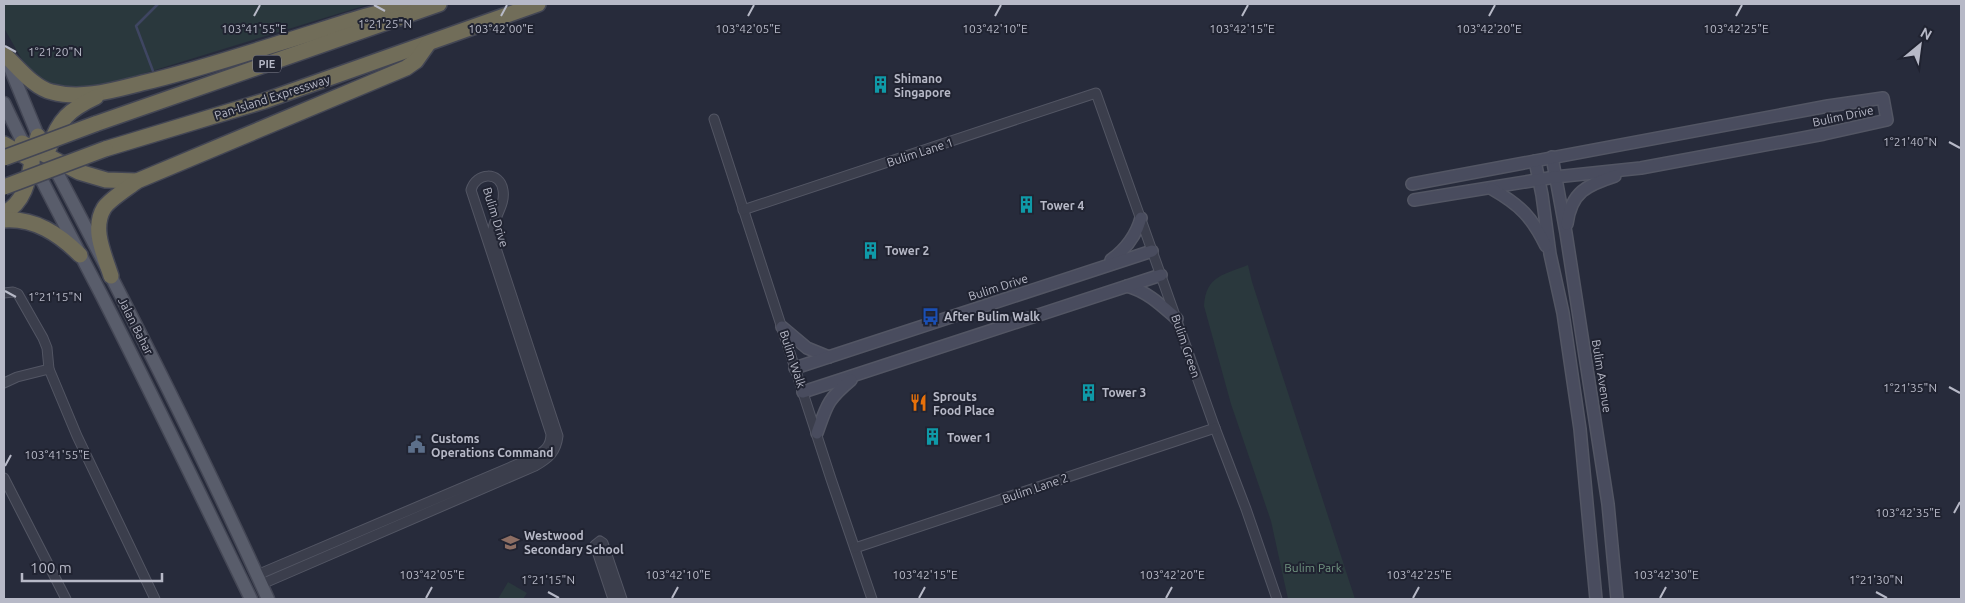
<svg xmlns="http://www.w3.org/2000/svg" width="1965" height="603" font-family="Ubuntu,sans-serif">
	<style>
		.green { fill: #2a383d }
		.lines { fill: none; stroke-linecap: round; stroke-linejoin: round }
		.stream { stroke: #3f4662; stroke-width: 2.5 }
		.street-casing { stroke: #535664; stroke-width: 11 }
		.secondary-casing { stroke: #535664; stroke-width: 14 }
		.primary-casing { stroke: #444755; stroke-width: 15 }
		.highway-casing { stroke: #434654; stroke-width: 18 }
		.street { stroke: #3b3e4c; stroke-width: 9 }
		.secondary { stroke: #494c5e; stroke-width: 11 }
		.primary { stroke: #595d6b; stroke-width: 12 }
		.highway { stroke: #716d59; stroke-width: 15 }
		.highway-bridge-casing { stroke: #434654; stroke-width: 18; stroke-linecap: butt }
		.highway-bridge { stroke: #716d59; stroke-width: 15 }
		.ticks { fill: none; stroke: #b7b9c7; stroke-width: 2 }
		.labels { text-anchor: middle; dominant-baseline: central; stroke-width: 4; stroke-linejoin: round; paint-order: stroke }
		.shield { fill: #202331; stroke: #8a8c9a; stroke-width: 1 }
		.shield-label { font-size: 11px; font-weight: bold; fill: #b7b9c7 }
		.poi-label { font-size: 12px; font-weight: bold; fill: #b7b9c7; stroke: #202331; text-anchor: start }
		.street-label { font-size: 12px; fill: #b7b9c7; stroke: #202331 }
		.park-label { font-size: 12px; fill: #719581; stroke: #202331 }
		.ticks-label { font-size: 12px; text-anchor: middle; fill: #b7b9c7; stroke: #202331; stroke-width: 4; stroke-linejoin: round; paint-order: stroke }
	</style>
	<rect width="100%" height="100%" fill="#272b3b"/>
	<g class="green">
		<path d="M4,4H370L116,82L73,88L50,84L36,77L21,58L4,28Z"/>
		<path d="M1248,265L1252,282L1355,599H1288L1271,521L1231,404L1204,306C1206,275 1224,275 1248,265Z"/>
		<path d="M508,582L527,593L523,599H498Z"/>
	</g>
	<g class="lines">
		<path class="stream" d="M153,71L136,26L158,4"/>
		<defs>
			<g id="street">
				<path d="M714,119L831,479L872,599"/>
				<path d="M743,210L1096,93L1215,428L1246,509L1277,599"/>
				<path d="M4,293L13,292L18,294L43,338L47,348L49,369L77,436L155,599"/>
				<path d="M4,383L17,377L49,369"/>
				<path d="M4,478L66,599"/>
				<path d="M855,548L1215,428"/>
				<path d="M257,575L532,458C544,452 551,447 551,434L471,190C476,172 500,171 503,190C506,208 490,219 493,239L558,436C556,452 549,458 535,466L262,584"/>
				<path d="M613,599L595,545L600,541L603,543L622,599"/>
			</g>
			<g id="secondary">
				<path d="M1552,157L1566,233L1608,504L1617,599"/>
				<path d="M1535,161L1542,195L1550,254L1563,313L1580,429L1596,599"/>
				<path d="M1412,184L1828,106L1883,98L1887,120L1824,134L1641,168L1555,177L1414,200"/>
				<path d="M1492,189C1520,205 1532,217 1546,246"/>
				<path d="M1567,224C1571,192 1587,185 1615,176"/>
				<path d="M1111,260C1126,249 1136,236 1141,218"/>
				<path d="M1127,286C1148,292 1161,305 1177,319"/>
				<path d="M782,327L807,348L829,357"/>
				<path d="M795,368L1152,251"/>
				<path d="M803,392L1161,275"/>
				<path d="M817,433C827,405 827,400 851,380"/>
			</g>
			<g id="primary">
				<path d="M6,58L41,143"/>
				<path d="M4,103C34,168 69,232 102,296C153,396 202,498 251,599"/>
				<path d="M51,161C127,305 201,451 268,599"/>
			</g>
			<g id="highway">
				<path d="M5,55C18,67 34,88 52,92C82,100 114,90 142,83C202,69 260,49 318,31C352,20 386,9 421,4"/>
				<path d="M95,124L439,4"/>
				<path d="M22,143L79,172L106,180L137,181"/>
				<path d="M4,144L28,158"/>
				<path d="M49,148C58,120 70,109 96,97"/>
				<path d="M105,149L264,101L538,4"/>
				<path d="M4,213C32,199 29,162 38,136"/>
				<path d="M4,220C35,218 59,234 80,255"/>
				<path d="M111,276C105,256 91,229 104,208C109,200 128,188 137,181L406,68L416,61L428,44"/>
			</g>
		</defs>
		<use href="#street" class="street-casing"/>
		<use href="#secondary" class="secondary-casing"/>
		<use href="#primary" class="primary-casing"/>
		<use href="#highway" class="highway-casing"/>
		<use href="#street" class="street"/>
		<use href="#secondary" class="secondary"/>
		<use href="#primary" class="primary"/>
		<use href="#highway" class="highway"/>
		<defs>
			<g id="highway-bridge">
				<path d="M4,158L95,124"/>
				<path d="M4,187L105,149"/>
			</g>
		</defs>
		<use href="#highway-bridge" class="highway-bridge-casing"/>
		<use href="#highway-bridge" class="highway-bridge"/>
	</g>
	<path class="ticks" d="M374,5L385,11M254,16L260,5M501,16L507,5M748,16L754,5M995,16L1001,5M1242,16L1248,5M1489,16L1495,5M1736,16L1742,5M5,46L16,52M1949,142L1960,148M5,291L16,297M1949,387L1960,393M5,466L11,455M1954,513L1960,502M548,592L559,598M1876,592L1887,598M426,598L432,587M672,598L678,587M919,598L925,587M1166,598L1172,587M1413,598L1419,587M1660,598L1666,587"/>
	<defs>
		<symbol id="building-bare" viewBox="-9 -9 18 18"><path d="M-4-6H4V6H1V3H-1V6H-4ZM-2.5-4.3h1.7v1.8h-1.7ZM.8-4.3h1.7v1.8H.8ZM-2.5-1h1.7V.8h-1.7ZM.8-1h1.7V.8H.8Z" fill="#0f9aa8" stroke="#202331" stroke-width="2.5" paint-order="stroke"/></symbol>
		<symbol id="bus-bare" viewBox="-9 -9 18 18"><path d="M-5-6H5V4H4V6H2V4H-2V6H-4V4H-5ZM-3.5-4V0h7V-4ZM-3.5 1.2v1.5H-2V1.2ZM2 1.2v1.5H3.5V1.2Z" fill="#1a4fb4" stroke="#202331" stroke-width="2.5" paint-order="stroke"/></symbol>
		<symbol id="restaurant-bare" viewBox="-9 -9 18 18"><path d="M-5-6h1v4h1v-4h1v4h1v-4h1v5L-1.5 .5V6h-2V.5L-5-1ZM5-6V6H3V1.5H1.5Q1.5-4 5-6Z" fill="#e8710a" stroke="#202331" stroke-width="2.5" paint-order="stroke"/></symbol>
		<symbol id="civic-bare" viewBox="-9 -9 18 18"><path d="M-.6-6.5H3V-4.5H.6V-3L4-1V1h2V6H-6V1h2V-1L-.6-3ZM-1.2 2.5V6h2.4V2.5Z" fill="#5c6f8a" stroke="#202331" stroke-width="2.5" paint-order="stroke"/></symbol>
		<symbol id="school-bare" viewBox="-9 -9 18 18"><path d="M0-5L7-2L0 1L-7-2ZM-4 1L0 2.5L4 1V4Q0 6-4 4Z" fill="#8d6e63" stroke="#202331" stroke-width="2.5" paint-order="stroke"/></symbol>
	</defs>
	<g fill-rule="evenodd">
		<use href="#building-bare" x="868" y="72" width="25" height="25"/>
		<use href="#building-bare" x="1014" y="192" width="25" height="25"/>
		<use href="#building-bare" x="858" y="238" width="25" height="25"/>
		<use href="#bus-bare" x="918" y="304" width="25" height="25"/>
		<use href="#building-bare" x="1076" y="380" width="25" height="25"/>
		<use href="#restaurant-bare" x="906" y="390" width="25" height="25"/>
		<use href="#building-bare" x="920" y="424" width="25" height="25"/>
		<use href="#civic-bare" x="404" y="432" width="25" height="25"/>
		<use href="#school-bare" x="498" y="530" width="25" height="25"/>
	</g>
	<g class="labels">
		<rect class="shield" x="253" y="55.5" width="28" height="17" rx="4"/>
		<g class="shield-label">
			<text x="267" y="64">PIE</text>
		</g>
		<g class="poi-label">
			<text x="894" y="78">Shimano<tspan x="894" dy="14">Singapore</tspan></text>
			<text x="1040" y="205">Tower 4</text>
			<text x="885" y="250">Tower 2</text>
			<text x="944" y="316">After Bulim Walk</text>
			<text x="1102" y="392">Tower 3</text>
			<text x="933" y="396">Sprouts<tspan x="933" dy="14">Food Place</tspan></text>
			<text x="947" y="437">Tower 1</text>
			<text x="431" y="438">Customs<tspan x="431" dy="14">Operations Command</tspan></text>
			<text x="524" y="535">Westwood<tspan x="524" dy="14">Secondary School</tspan></text>
		</g>
		<g class="street-label">
			<text transform="translate(272 97) rotate(-18)">Pan-Island Expressway</text>
			<text transform="translate(1843 116) rotate(-12)">Bulim Drive</text>
			<text transform="translate(920 152) rotate(-18)">Bulim Lane 1</text>
			<text transform="translate(496 217) rotate(73)">Bulim Drive</text>
			<text transform="translate(998 287) rotate(-18)">Bulim Drive</text>
			<text transform="translate(136 326) rotate(63)">Jalan Bahar</text>
			<text transform="translate(1186 346) rotate(71)">Bulim Green</text>
			<text transform="translate(793 359) rotate(72)">Bulim Walk</text>
			<text transform="translate(1602 376) rotate(81)">Bulim Avenue</text>
			<text transform="translate(1035 488) rotate(-19)">Bulim Lane 2</text>
		</g>
		<g class="park-label">
			<text x="1313" y="567">Bulim Park</text>
		</g>
	</g>
	<g class="ticks-label">
		<text x="385" y="28">1°21'25"N</text>
		<text x="254" y="33">103°41'55"E</text>
		<text x="501" y="33">103°42'00"E</text>
		<text x="748" y="33">103°42'05"E</text>
		<text x="995" y="33">103°42'10"E</text>
		<text x="1242" y="33">103°42'15"E</text>
		<text x="1489" y="33">103°42'20"E</text>
		<text x="1736" y="33">103°42'25"E</text>
		<text x="55" y="56">1°21'20"N</text>
		<text x="1910" y="146">1°21'40"N</text>
		<text x="55" y="301">1°21'15"N</text>
		<text x="1910" y="392">1°21'35"N</text>
		<text x="57" y="459">103°41'55"E</text>
		<text x="1908" y="517">103°42'35"E</text>
		<text x="432" y="579">103°42'05"E</text>
		<text x="678" y="579">103°42'10"E</text>
		<text x="925" y="579">103°42'15"E</text>
		<text x="1172" y="579">103°42'20"E</text>
		<text x="1419" y="579">103°42'25"E</text>
		<text x="1666" y="579">103°42'30"E</text>
		<text x="548" y="584">1°21'15"N</text>
		<text x="1876" y="584">1°21'30"N</text>
	</g>
	<rect width="1965" height="603" fill="none" stroke="#b7b9c7" stroke-width="10"/>
	<g transform="translate(1920 45) rotate(29)" stroke="#202331" stroke-width="4" paint-order="stroke">
	<path d="M0-4L9 19L0 12L-9 19Z" fill="#b7b9c7"/>
	<text y="-8" font-size="14" font-weight="bold" text-anchor="middle" fill="#b7b9c7">N</text>
	</g>
	<path d="M22 573v8h140v-8" fill="none" stroke="#b7b9c7" stroke-width="2.5"/>
	<text x="30" y="573" font-size="15" fill="#b7b9c7" stroke="#202331" stroke-width="4" paint-order="stroke">100 m</text>
</svg>
